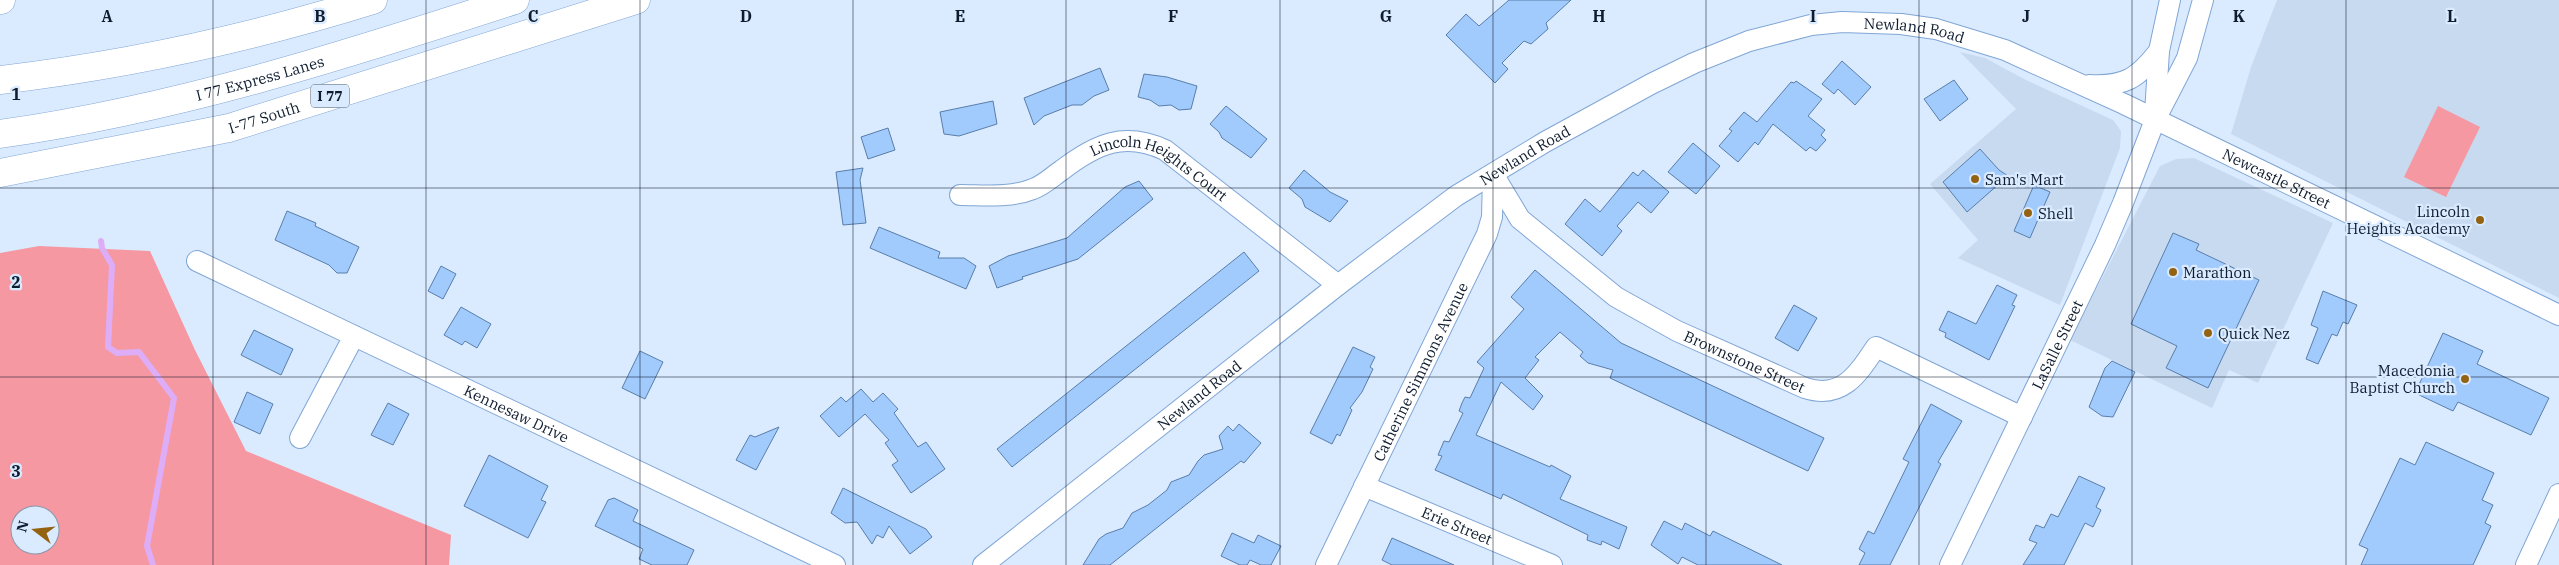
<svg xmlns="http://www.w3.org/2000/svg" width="2559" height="565" font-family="'IBM Plex Serif',serif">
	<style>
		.built { fill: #c8daf0 }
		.green { fill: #f598a1; fill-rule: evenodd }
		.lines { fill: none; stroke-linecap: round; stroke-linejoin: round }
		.stream { stroke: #deadf7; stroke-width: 6 }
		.building { fill: #a1cafd; stroke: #597eaa }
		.minor-casing { stroke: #80a6d5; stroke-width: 22 }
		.highway-casing { stroke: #80a6d5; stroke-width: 29 }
		.minor { stroke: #fff; stroke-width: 20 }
		.highway { stroke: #fff; stroke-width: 28 }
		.grid { fill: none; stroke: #0e1c2e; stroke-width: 1; stroke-opacity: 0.55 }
		.poi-dot { fill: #936311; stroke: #dbebff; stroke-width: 2 }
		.labels { text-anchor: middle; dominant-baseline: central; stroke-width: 4.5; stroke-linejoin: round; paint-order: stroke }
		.shield { fill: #dbebff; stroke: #4c5a6d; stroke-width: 1 }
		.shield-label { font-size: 14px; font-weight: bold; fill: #0e1c2e }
		.street-label { font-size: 15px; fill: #0e1c2e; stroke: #dbebff }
		.poi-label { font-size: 15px; fill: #0e1c2e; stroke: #dbebff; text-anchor: start }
		.grid-label { font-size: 16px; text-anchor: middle; font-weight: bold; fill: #0e1c2e; stroke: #dbebff; stroke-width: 4.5; stroke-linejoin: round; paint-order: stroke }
	</style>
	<rect width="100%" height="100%" fill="#dbebff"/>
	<g class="built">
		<path d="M2277,0H2559V298L2231,134L2251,67Z"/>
		<path d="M1960,52L1985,58L2026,80L2113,120L2121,131L2120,148L2060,305L1958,258L1978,240L1930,184L2016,109Z"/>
		<path d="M2194,158L2333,223L2258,383L2229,370L2212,408L2070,340L2160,166L2176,159Z"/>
	</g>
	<g class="green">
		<path d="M2438,106L2480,127L2446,197L2404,177Z"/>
		<path d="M39,246L150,251L195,350L246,451L451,535L449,565H0V253ZM20,515H50V545H20Z"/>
	</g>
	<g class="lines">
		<path class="stream" d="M101,241L102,248L112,265L108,347L117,353L139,352L174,398L147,546L153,565"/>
	</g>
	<g class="building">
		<path d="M1509,0H1571L1546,23L1548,29L1531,44L1524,41L1502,63L1508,69L1495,83L1446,35L1466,14L1479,26Z"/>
		<path d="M1842,61L1871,87L1855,105L1838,89L1834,94L1822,84Z"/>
		<path d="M1100,68L1109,90L1094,96L1082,105H1072L1044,116L1034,125L1024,98Z"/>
		<path d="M1144,74L1167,77L1197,86L1191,109L1179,110L1171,105L1159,106L1150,100L1138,97Z"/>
		<path d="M1954,80L1968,99L1940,121L1924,99Z"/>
		<path d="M1796,81L1822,99L1808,116L1825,130L1821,135L1826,140L1816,151L1810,147L1806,151L1773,124L1758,145L1755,142L1738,162L1719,146L1732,131L1729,129L1744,112L1757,122L1791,82L1794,83Z"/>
		<path d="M993,101L997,124L959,136L944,134L940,112Z"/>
		<path d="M1226,106L1267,139L1251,158L1222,138L1219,132L1210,124Z"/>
		<path d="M888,128L895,150L868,159L861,137Z"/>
		<path d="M1693,143L1720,166L1696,194L1668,172Z"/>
		<path d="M1980,149L1999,170L2008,176L1967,212L1943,182Z"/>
		<path d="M863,168L860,180L866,223L843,225L836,172Z"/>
		<path d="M1304,170L1330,192L1348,201L1330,222L1305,207L1302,199L1289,188Z"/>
		<path d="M1643,170L1669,192L1651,213L1638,202L1617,226L1622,231L1602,256L1565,224L1585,199L1600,212L1633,172L1638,176Z"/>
		<path d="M1139,181L1153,199L1078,259L1022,277L1023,279L997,288L989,266L1008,256L1067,238L1125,187Z"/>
		<path d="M2034,185L2050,192L2030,238L2014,231Z"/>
		<path d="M287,211L316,223L315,226L359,247L347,273H337L329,265L275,240Z"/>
		<path d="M879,227L940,252L938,258H964L976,266L966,289L870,248Z"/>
		<path d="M2173,233L2199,244L2196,250L2259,280L2208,388L2166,368L2177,346L2131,324Z"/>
		<path d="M1244,252L1259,271L1012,467L997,449Z"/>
		<path d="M441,266L456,274L443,299L428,291Z"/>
		<path d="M1535,270L1621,343L1824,438L1808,471L1610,378L1613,370L1588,363L1580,356L1583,352L1560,332L1535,357L1539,360L1525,378L1543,396L1533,410L1501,382L1476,435L1550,467L1551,465L1571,476L1560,499L1627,527L1619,549L1602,541L1601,545L1587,540L1588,535L1503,494L1501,499L1435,470L1442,456L1438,455L1444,441L1449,442L1463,413L1459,411L1462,403L1465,397L1470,398L1484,368L1477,362L1524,309L1511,297Z"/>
		<path d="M1997,285L2017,295L2012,305L2015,306L1989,360L1945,337L1946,333L1939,330L1948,311L1976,324Z"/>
		<path d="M2323,291L2357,305L2348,324L2343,322L2337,336L2332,334L2318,364L2306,359L2318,328L2311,325Z"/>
		<path d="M1794,305L1817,318L1798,351L1775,338Z"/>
		<path d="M461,307L491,324L477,348L465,341L462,345L444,335Z"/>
		<path d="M254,330L293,349L281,375L241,355Z"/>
		<path d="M2443,333L2483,351L2477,364L2549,398L2531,435L2458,402L2453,411L2415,393Z"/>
		<path d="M1353,347L1375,357L1370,367L1373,369L1362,392L1350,408L1352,410L1340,436L1337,434L1332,444L1310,433Z"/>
		<path d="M640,351L663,362L645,399L622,388Z"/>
		<path d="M2112,361L2135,372L2113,417L2102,416L2089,407L2105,368Z"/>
		<path d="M861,389L873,402L883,393L898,409L894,413L918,447L926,442L945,469L911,493L892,465L898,461L885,443L889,440L865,414L839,437L820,416L841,397L846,402Z"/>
		<path d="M247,392L273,404L260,434L234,422Z"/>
		<path d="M388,403L409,414L393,445L371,435Z"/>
		<path d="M1931,404L1962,421L1938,462L1941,464L1890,565H1859L1865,553L1859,549L1868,531L1874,534L1909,462L1903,459Z"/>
		<path d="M1239,424L1261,443L1244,463L1241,461L1110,565H1083L1099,539L1106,534L1123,528L1132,513L1148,505L1167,490L1171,482L1189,475L1198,461L1204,455L1223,449L1219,436L1228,426L1233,431Z"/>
		<path d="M779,427L756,470L736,460L750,435L755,437Z"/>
		<path d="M2426,442L2494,473L2482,500L2493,505L2485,523L2491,526L2473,565H2361L2368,549L2359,545L2400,458L2415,465Z"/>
		<path d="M489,455L548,486L541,500L546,502L528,538L464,506Z"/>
		<path d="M2079,476L2105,488L2096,507L2101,510L2093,527L2085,523L2064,565H2023L2037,543L2029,540L2036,525L2044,528L2051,514L2058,517Z"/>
		<path d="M843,488L926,529L932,537L910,554L889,526L883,538L877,535L872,544L857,522L845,523L831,513Z"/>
		<path d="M614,498L638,510L633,521L694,550L687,565H652L639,559L643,549L595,526L608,500Z"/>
		<path d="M1664,521L1682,530L1685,523L1710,536L1713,531L1782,565H1698L1682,557L1678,564L1651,545Z"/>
		<path d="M1232,533L1254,543L1258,535L1281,546L1271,565H1261L1250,560L1247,565H1240L1221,556Z"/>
		<path d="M1392,538L1454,565H1392L1382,560Z"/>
	</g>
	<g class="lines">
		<defs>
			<g id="minor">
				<path d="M2089,85C2125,87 2138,78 2159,51"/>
				<path d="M2155,113L2159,51L2170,0"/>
				<path id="s1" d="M1493,174L1520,219L1616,297L1677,331L1805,388C1842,400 1858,374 1876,347L2022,417"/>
				<path id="s2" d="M960,195C984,195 1011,198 1033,189C1044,185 1053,176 1062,170C1096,144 1124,131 1165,150L1338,285"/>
				<path id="s3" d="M197,261L835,565"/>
				<path d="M300,438L354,336"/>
				<path id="s4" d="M1364,486L1552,565"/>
				<path id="s5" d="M983,565L1338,285L1456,196L1545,142L1651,84L1694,63L1749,41L1811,25L1842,22L1901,24L1936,29L2005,50L2124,104L2559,315"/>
				<path id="s6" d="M1326,565L1487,234L1492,217L1493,174"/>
				<path id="s7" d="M1950,565L2105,245L2123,203L2155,120L2187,58L2203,0"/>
				<path d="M2526,565L2559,494"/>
			</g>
			<g id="highway">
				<path d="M0,0H1"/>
				<path d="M0,80C128,65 251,38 373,0"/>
				<path id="s8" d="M0,134C177,109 346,55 515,0"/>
				<path id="s9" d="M0,173L229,128L636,0"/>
			</g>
		</defs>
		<use href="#minor" class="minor-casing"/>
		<use href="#highway" class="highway-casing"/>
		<use href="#minor" class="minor"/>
		<use href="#highway" class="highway"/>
	</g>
	<path class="grid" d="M213,0V565M426,0V565M640,0V565M853,0V565M1066,0V565M1280,0V565M1493,0V565M1706,0V565M1919,0V565M2132,0V565M2346,0V565M0,188H2559M0,377H2559"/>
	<g class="poi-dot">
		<circle cx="1975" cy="179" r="5"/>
		<circle cx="2028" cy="213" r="5"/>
		<circle cx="2480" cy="220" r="5"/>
		<circle cx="2173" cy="272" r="5"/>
		<circle cx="2208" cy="333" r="5"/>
		<circle cx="2465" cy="379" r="5"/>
	</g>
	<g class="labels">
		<rect class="shield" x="311" y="84.5" width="38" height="23" rx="4"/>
		<g class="shield-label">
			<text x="330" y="96">I 77</text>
		</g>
		<g class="street-label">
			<text stroke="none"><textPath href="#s5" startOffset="1100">Newland Road</textPath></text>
			<text stroke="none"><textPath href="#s8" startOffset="266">I 77 Express Lanes</textPath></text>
			<text stroke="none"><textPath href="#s9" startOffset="270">I-77 South</textPath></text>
			<text stroke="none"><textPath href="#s5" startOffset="680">Newland Road</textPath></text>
			<text stroke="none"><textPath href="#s2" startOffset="220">Lincoln Heights Court</textPath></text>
			<text stroke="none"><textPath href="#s5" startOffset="1494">Newcastle Street</textPath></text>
			<text stroke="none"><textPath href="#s7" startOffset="245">LaSalle Street</textPath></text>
			<text stroke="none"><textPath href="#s1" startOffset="320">Brownstone Street</textPath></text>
			<text stroke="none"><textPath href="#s6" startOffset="215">Catherine Simmons Avenue</textPath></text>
			<text stroke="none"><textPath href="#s5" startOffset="275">Newland Road</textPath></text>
			<text stroke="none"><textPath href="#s3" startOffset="354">Kennesaw Drive</textPath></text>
			<text stroke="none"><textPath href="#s4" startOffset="101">Erie Street</textPath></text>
		</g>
		<g class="poi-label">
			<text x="1985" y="179">Sam's Mart</text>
			<text x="2470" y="211" text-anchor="end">Lincoln<tspan x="2470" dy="17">Heights Academy</tspan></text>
			<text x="2038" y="213">Shell</text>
			<text x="2183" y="272">Marathon</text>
			<text x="2218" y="333">Quick Nez</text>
			<text x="2455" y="370" text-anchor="end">Macedonia<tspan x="2455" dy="17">Baptist Church</tspan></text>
		</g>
	</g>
	<g class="grid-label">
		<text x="107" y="22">A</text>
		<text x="320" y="22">B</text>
		<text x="533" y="22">C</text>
		<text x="746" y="22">D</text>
		<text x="960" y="22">E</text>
		<text x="1173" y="22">F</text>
		<text x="1386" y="22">G</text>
		<text x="1599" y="22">H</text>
		<text x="1813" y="22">I</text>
		<text x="2026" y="22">J</text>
		<text x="2239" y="22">K</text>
		<text x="2452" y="22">L</text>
		<text x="16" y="100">1</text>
		<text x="16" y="288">2</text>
		<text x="16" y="477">3</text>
	</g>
	<g transform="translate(35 530) rotate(286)"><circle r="24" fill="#dbebff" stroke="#8998ab"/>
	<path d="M0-4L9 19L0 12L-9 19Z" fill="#936311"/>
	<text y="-8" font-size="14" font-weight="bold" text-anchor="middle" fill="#0e1c2e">N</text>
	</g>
</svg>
